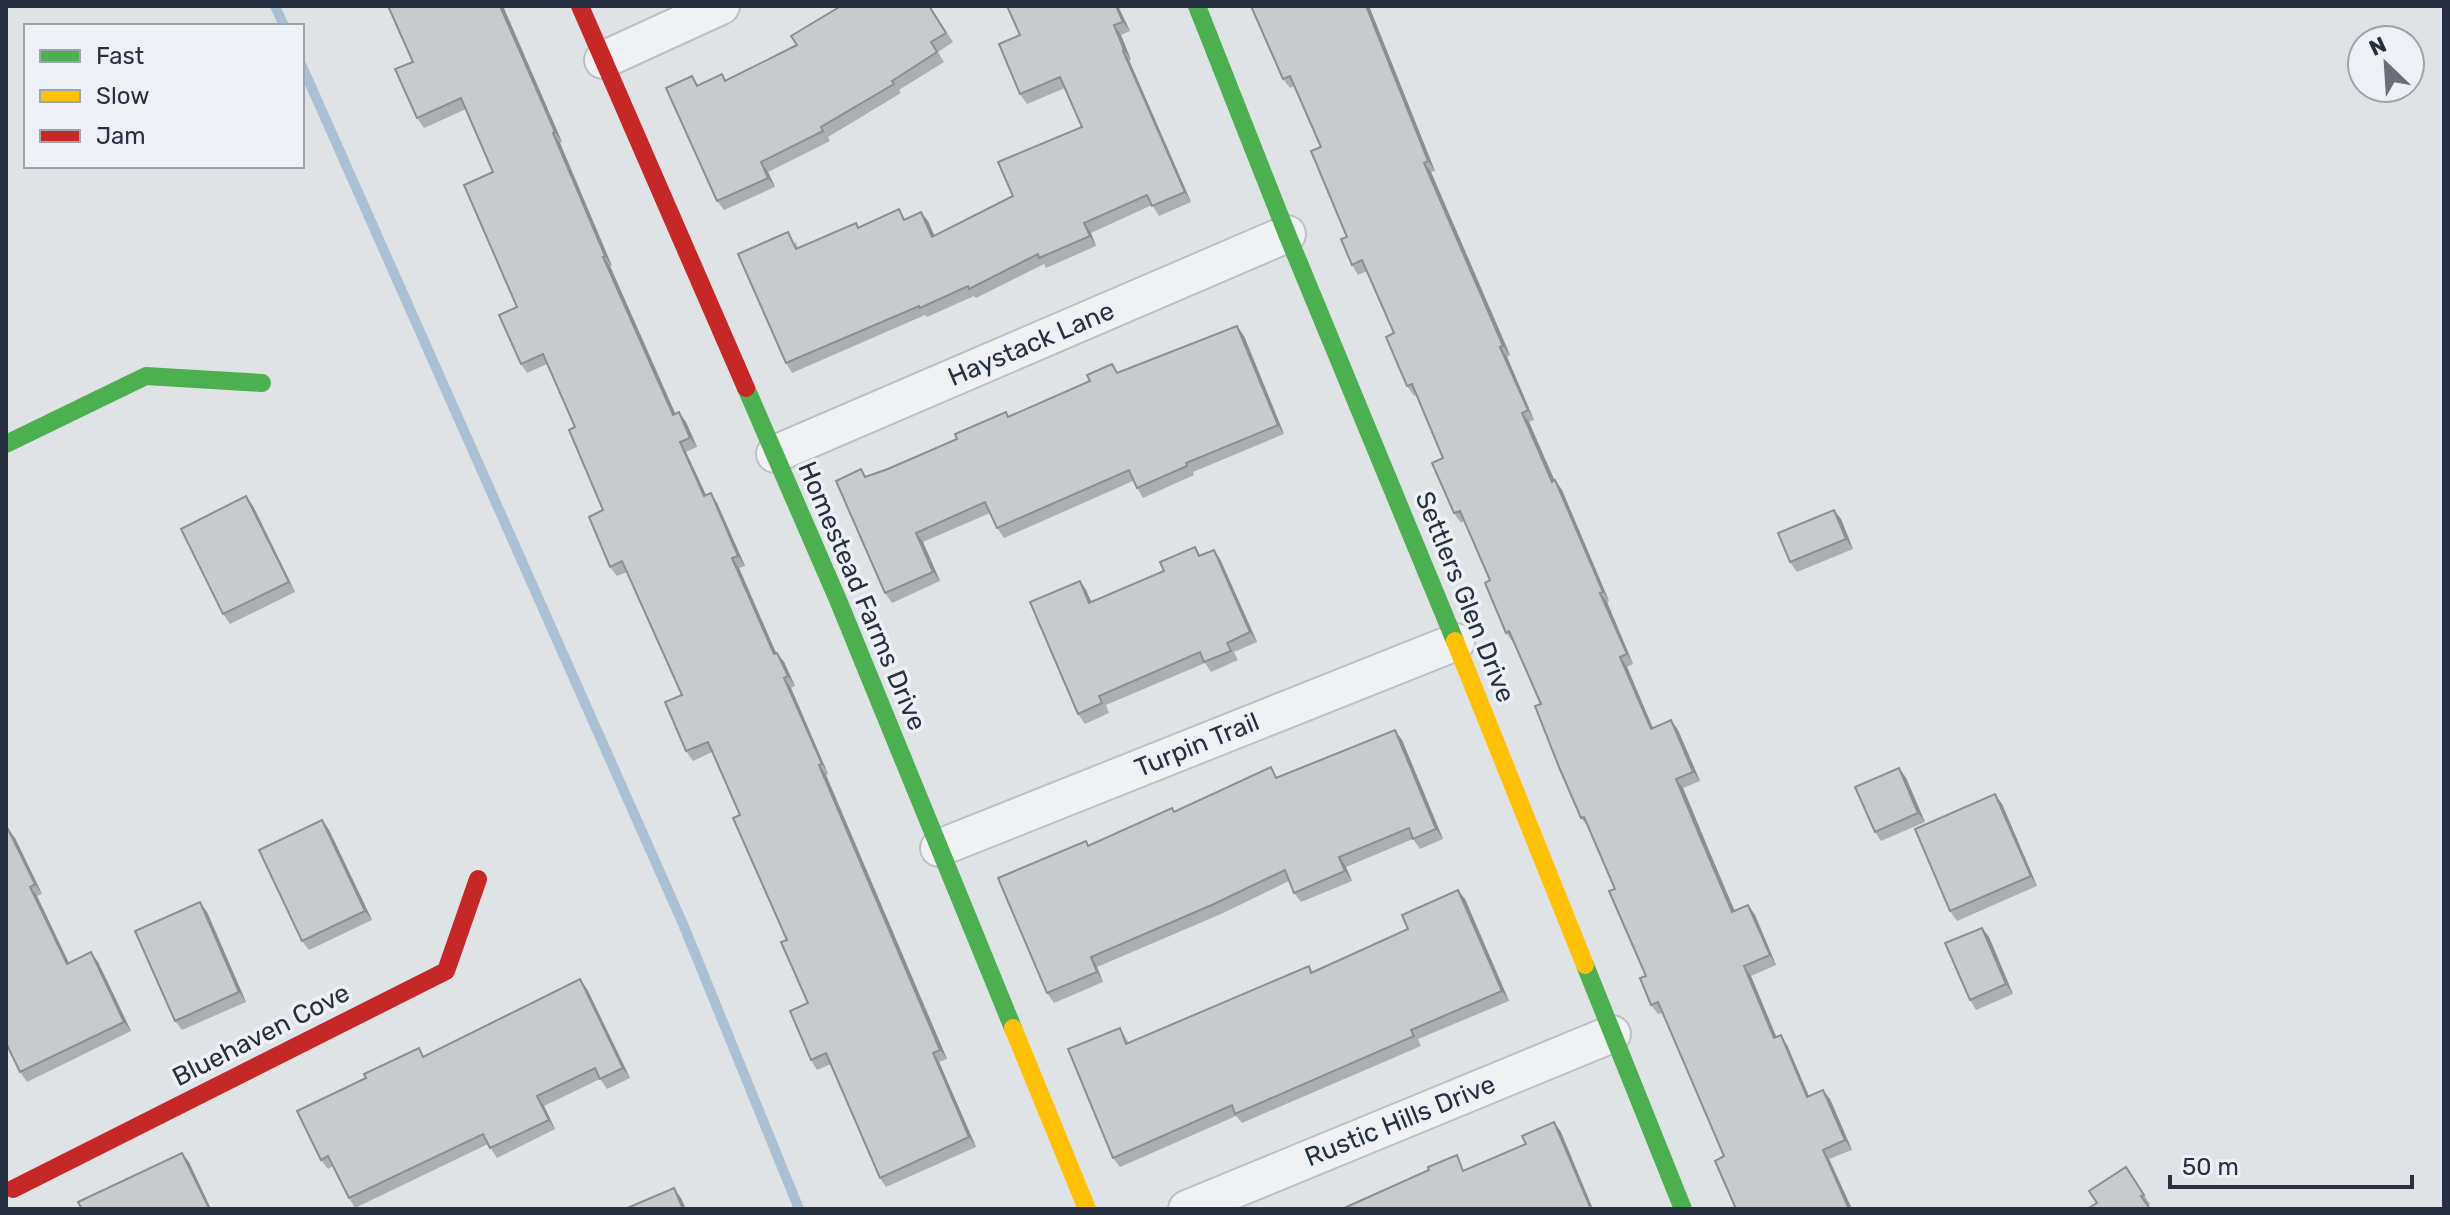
<svg xmlns="http://www.w3.org/2000/svg" width="2450" height="1215" font-family="Rubik,sans-serif">
	<style>
		.lines { fill: none; stroke-linecap: round; stroke-linejoin: round }
		.stream { stroke: #acc0d3; stroke-width: 10 }
		.street-casing { stroke: #bec1c4; stroke-width: 40 }
		.street { stroke: #f0f1f2; stroke-width: 36 }
		.fast { stroke: #4caf50; stroke-width: 18 }
		.slow { stroke: #ffc107; stroke-width: 18 }
		.jam { stroke: #c62828; stroke-width: 18 }
		.wall { fill: #acafb1 }
		.shaded-wall { fill: #8c8e90 }
		.building { fill: #c8cbce; stroke: #8c8e90; stroke-width: 2 }
		.labels { text-anchor: middle; dominant-baseline: central; stroke-width: 7; stroke-linejoin: round; paint-order: stroke }
		.street-label { font-size: 26px; fill: #263040; stroke: #edf1f6 }
	</style>
	<rect width="100%" height="100%" fill="#e0e3e6"/>
	<g class="lines">
		<g class="stream">
			<path d="M275,6L284,26"/>
			<path d="M302,66L683,924L799,1209"/>
		</g>
		<defs>
			<g id="street">
				<path d="M603,60L721,6"/>
				<path d="M775,454L1287,234"/>
				<path d="M939,848L1456,642"/>
				<path d="M1187,1209L1612,1034"/>
			</g>
		</defs>
		<use href="#street" class="street-casing"/>
		<use href="#street" class="street"/>
		<g class="fast">
			<path d="M1197,6L1287,234L1455,641"/>
			<path d="M746,388L838,600L1013,1028"/>
			<path d="M6,444L146,376L262,383"/>
			<path d="M1585,965L1683,1209"/>
		</g>
		<g class="slow">
			<path d="M1455,641L1585,965"/>
			<path d="M1013,1028L1087,1209"/>
		</g>
		<g class="jam">
			<path d="M580,6L746,388"/>
			<path d="M13,1189L446,971L478,879"/>
		</g>
	</g>
	<g class="wall">
		<path d="M388,6H503L562,142L560,143L612,266H610L675,414L686,422L697,447L686,452L706,495L717,503L745,566L739,568L776,653L784,662L795,686L791,688L828,774L826,775L947,1059L939,1062L976,1147L886,1187L880,1178L831,1064L817,1070L811,1060L808,1003L787,940L740,815L712,752L693,761L686,751L682,695L627,572L617,576L610,567L603,510L575,427L547,364L527,373L521,364L517,307L493,172L466,109L424,128L417,118L413,62Z"/>
		<path d="M930,6L953,42L938,52L944,62L899,90L901,93L828,137L830,141L768,172L775,187L724,210L717,201L692,76L698,85L726,81Z"/>
		<path d="M1007,6H1118L1130,31L1121,35L1131,60H1129L1191,202L1159,216L1152,205L1091,233L1096,246L1046,268L1044,264L976,298L974,296L927,317L925,315L792,373L786,363L795,241L798,248L859,227L906,219L928,221L934,236L1013,196L1082,127L1065,88L1027,104L1020,94V35Z"/>
		<path d="M1369,6L1435,171L1431,172L1510,355L1507,357L1534,420L1529,422L1555,481L1562,490L1609,601L1607,602L1633,664L1627,667L1653,728L1671,720L1678,730L1700,781L1683,788L1708,849L1735,911L1748,905L1755,915L1776,965L1751,976L1776,1037L1787,1045L1809,1096L1830,1099L1852,1150L1829,1159L1852,1209H1736L1724,1156L1662,1013L1658,1014L1651,1005L1646,976L1615,889L1589,828L1581,818L1541,704L1514,642H1513L1506,633L1490,580L1464,521L1461,523L1454,513L1443,458L1416,395L1414,396L1407,386L1394,333L1367,271L1358,275L1352,265L1347,237L1321,147L1295,86L1290,88L1283,79Z"/>
		<path d="M1244,336L1284,434L1193,472L1194,475L1143,498L1133,481L1004,538L997,528L990,513L923,542L940,581L892,603L885,593L866,477L957,439L1006,412L1009,417L1090,381L1112,364L1118,373Z"/>
		<path d="M253,506L295,592L230,624L223,614Z"/>
		<path d="M1841,519L1853,549L1797,572L1790,562Z"/>
		<path d="M1195,547L1200,555L1214,550L1220,559L1257,642L1234,652L1238,660L1211,672L1205,663L1106,705L1109,713L1085,724L1078,714L1080,581L1086,590L1091,602L1164,571Z"/>
		<path d="M1402,740L1443,839L1420,849L1413,839L1346,867L1352,881L1301,902L1294,893L1289,881L1221,914L1097,967L1103,982L1054,1003L1047,993L1086,841L1089,845L1175,812L1278,777Z"/>
		<path d="M1899,768L1906,778L1925,822L1881,841L1875,832Z"/>
		<path d="M2002,804L2037,886L1957,921L1950,911Z"/>
		<path d="M322,820L329,830L372,920L309,950L302,941Z"/>
		<path d="M15,838L42,894L37,896L69,963L98,962L131,1031L27,1082L20,1072Z"/>
		<path d="M1465,899L1509,1001L1418,1039L1421,1046L1242,1123L1236,1116L1120,1167L1113,1158L1120,1028L1129,1043L1309,966L1313,972L1408,929Z"/>
		<path d="M207,912L246,1002L182,1030L175,1021Z"/>
		<path d="M1982,928L1989,937L2013,994L1976,1010L1970,1000Z"/>
		<path d="M587,989L630,1078L607,1089L600,1079L544,1106L555,1129L497,1158L488,1144L355,1208L349,1198L333,1166L328,1169L321,1160L366,1078L425,1056Z"/>
		<path d="M2126,1167L2150,1204L2148,1206L2097,1203Z"/>
	</g>
	<g class="shaded-wall">
		<path d="M500,6H503L562,142L555,132Z"/>
		<path d="M1116,6H1118L1130,31L1123,22Z"/>
		<path d="M1366,6H1369L1435,171L1428,161Z"/>
		<path d="M1114,25L1121,35L1131,60L1124,50Z"/>
		<path d="M1123,51L1129,60L1191,202L1185,192Z"/>
		<path d="M553,133L560,143L612,266L605,256Z"/>
		<path d="M761,162L768,172L775,187L768,178Z"/>
		<path d="M1424,163L1431,172L1510,355L1503,346Z"/>
		<path d="M921,212L928,221L939,246L932,237Z"/>
		<path d="M1084,223L1091,233L1096,246L1090,236Z"/>
		<path d="M603,257L610,266L680,424L673,415Z"/>
		<path d="M1237,326L1244,336L1284,434L1278,425Z"/>
		<path d="M1500,347L1507,357L1534,420L1528,410Z"/>
		<path d="M679,412L686,422L697,447L690,438Z"/>
		<path d="M1522,413L1529,422L1559,491L1552,482Z"/>
		<path d="M680,442L686,452L711,506L704,496Z"/>
		<path d="M1555,480L1562,490L1609,601L1603,592Z"/>
		<path d="M711,493L717,503L745,566L738,556Z"/>
		<path d="M246,496L253,506L295,592L289,582Z"/>
		<path d="M1834,510L1841,519L1853,549L1846,539Z"/>
		<path d="M916,533L923,542L940,581L933,572Z"/>
		<path d="M1214,550L1220,559L1257,642L1250,632Z"/>
		<path d="M732,558L739,568L781,664L774,654Z"/>
		<path d="M1080,581L1086,590L1096,612L1089,603Z"/>
		<path d="M1600,593L1607,602L1633,664L1627,654Z"/>
		<path d="M777,653L784,662L795,686L788,676Z"/>
		<path d="M1620,657L1627,667L1657,738L1651,729Z"/>
		<path d="M784,678L791,688L828,774L822,764Z"/>
		<path d="M1671,720L1678,730L1700,781L1693,772Z"/>
		<path d="M1395,730L1402,740L1443,839L1436,829Z"/>
		<path d="M819,765L826,775L947,1059L940,1050Z"/>
		<path d="M1899,768L1906,778L1925,822L1918,813Z"/>
		<path d="M1676,779L1683,788L1739,922L1732,912Z"/>
		<path d="M1995,794L2002,804L2037,886L2031,876Z"/>
		<path d="M322,820L329,830L372,920L365,911Z"/>
		<path d="M8,829L15,838L42,894L35,884Z"/>
		<path d="M1339,857L1346,867L1352,881L1345,871Z"/>
		<path d="M30,887L37,896L74,974L67,964Z"/>
		<path d="M1458,890L1465,899L1509,1001L1502,991Z"/>
		<path d="M200,902L207,912L246,1002L239,992Z"/>
		<path d="M1748,905L1755,915L1776,965L1770,955Z"/>
		<path d="M1982,928L1989,937L2013,994L2006,984Z"/>
		<path d="M91,952L98,962L131,1031L124,1022Z"/>
		<path d="M1091,957L1097,967L1103,982L1097,972Z"/>
		<path d="M1744,966L1751,976L1781,1048L1774,1038Z"/>
		<path d="M580,979L587,989L630,1078L623,1068Z"/>
		<path d="M1781,1035L1787,1045L1813,1106L1807,1097Z"/>
		<path d="M933,1053L939,1062L976,1147L969,1137Z"/>
		<path d="M1823,1090L1830,1099L1852,1150L1845,1140Z"/>
		<path d="M537,1096L544,1106L555,1129L549,1120Z"/>
		<path d="M1554,1122L1561,1132L1593,1209H1591Z"/>
		<path d="M1823,1150L1829,1159L1852,1209H1849Z"/>
		<path d="M182,1153L189,1162L211,1209L209,1208Z"/>
		<path d="M674,1188L681,1198L686,1209H683Z"/>
	</g>
	<g class="building">
		<path d="M388,6H500L555,132L553,133L605,256L603,257L673,415L679,412L690,438L680,442L704,496L711,493L738,556L732,558L774,654L777,653L788,676L784,678L822,764L819,765L940,1050L933,1053L969,1137L880,1178L826,1053L811,1060L790,1011L808,1003L781,942L787,940L733,818L740,815L708,742L686,751L665,702L682,695L622,561L610,567L589,517L603,510L569,430L575,427L543,354L521,364L499,315L517,307L464,185L493,172L461,98L417,118L395,69L413,62Z"/>
		<path d="M841,6H929L946,33L931,42L937,52L892,81L894,84L821,127L823,131L761,162L768,178L717,201L666,88L692,76L697,86L722,74L725,81L797,45L791,36Z"/>
		<path d="M1007,6H1116L1123,22L1114,25L1124,50L1123,51L1185,192L1152,206L1147,195L1084,223L1090,236L1039,258L1038,254L969,289L968,286L920,308L919,306L786,363L738,254L788,232L796,249L856,223L858,228L899,209L904,220L921,212L932,237L1013,196L998,162L1082,127L1060,77L1020,94L999,44L1020,35Z"/>
		<path d="M1251,6H1366L1428,161L1424,163L1503,346L1500,347L1528,410L1522,413L1552,482L1555,480L1603,592L1600,593L1627,654L1620,657L1651,729L1671,720L1693,772L1676,779L1701,839L1732,912L1748,905L1770,955L1744,966L1774,1038L1781,1035L1807,1097L1823,1090L1845,1140L1823,1150L1849,1209H1736L1715,1161L1724,1156L1658,1002L1651,1005L1640,978L1646,976L1609,891L1615,889L1584,817L1581,818L1559,767L1535,706L1541,704L1509,631L1506,633L1485,583L1490,580L1460,511L1454,513L1432,463L1443,458L1412,384L1407,386L1386,337L1394,333L1362,260L1352,265L1341,239L1347,237L1311,151L1321,147L1290,76L1283,79Z"/>
		<path d="M1237,326L1278,425L1186,463L1187,466L1137,488L1129,470L997,528L985,502L916,533L933,572L885,593L836,481L861,469L865,477L888,469L957,439L955,434L1006,412L1008,417L1090,381L1087,375L1112,364L1117,373Z"/>
		<path d="M246,496L289,582L223,614L181,529Z"/>
		<path d="M1834,510L1846,539L1790,562L1778,533Z"/>
		<path d="M1195,547L1199,556L1214,550L1250,632L1227,643L1231,651L1204,662L1200,652L1099,696L1102,703L1078,714L1030,602L1080,581L1089,603L1164,571L1160,562Z"/>
		<path d="M1395,730L1436,829L1413,839L1409,828L1339,857L1345,871L1294,893L1285,870L1214,904L1091,957L1097,972L1047,993L998,878L1086,841L1088,846L1172,808L1174,812L1271,767L1276,778Z"/>
		<path d="M1899,768L1918,813L1875,832L1855,787Z"/>
		<path d="M1995,794L2031,876L1950,911L1915,829Z"/>
		<path d="M322,820L365,911L302,941L259,850Z"/>
		<path d="M8,829L35,884L30,887L67,964L91,952L124,1022L20,1072L6,1043V830Z"/>
		<path d="M1458,890L1502,991L1411,1030L1414,1036L1235,1114L1232,1105L1113,1158L1068,1049L1120,1028L1126,1044L1309,966L1311,973L1408,929L1402,915Z"/>
		<path d="M200,902L239,992L175,1021L135,931Z"/>
		<path d="M1982,928L2006,984L1970,1000L1945,943Z"/>
		<path d="M580,979L623,1068L600,1079L595,1068L537,1096L549,1120L490,1148L483,1134L349,1198L328,1156L321,1160L297,1111L366,1078L364,1074L419,1048L423,1057Z"/>
		<path d="M1554,1122L1591,1209H1342L1429,1170L1428,1167L1457,1155L1463,1171L1526,1144L1522,1136Z"/>
		<path d="M182,1153L209,1208L207,1209H82L78,1202Z"/>
		<path d="M2126,1167L2144,1195L2141,1196L2150,1209H2087L2097,1203L2089,1191Z"/>
		<path d="M674,1188L683,1209H625Z"/>
	</g>
	<g class="labels">
		<g class="street-label">
			<text transform="translate(1031 344) rotate(-23)">Haystack Lane</text>
			<text transform="translate(862 596) rotate(67)">Homestead Farms Drive</text>
			<text transform="translate(1465 597) rotate(68)">Settlers Glen Drive</text>
			<text transform="translate(1197 745) rotate(-22)">Turpin Trail</text>
			<text transform="translate(261 1035) rotate(-27)">Bluehaven Cove</text>
			<text transform="translate(1400 1121) rotate(-22)">Rustic Hills Drive</text>
		</g>
	</g>
	<rect width="2450" height="1215" fill="none" stroke="#263040" stroke-width="16"/>
	<rect x="24" y="24" width="280" height="144" fill="#edf1f6" stroke="#9da4ad" stroke-width="2"/>
	<rect x="40" y="50" width="40" height="12" fill="#4caf50" stroke="#9da4ad" stroke-width="2"/>
	<text x="96" y="64" font-size="24" fill="#263040">Fast</text>
	<rect x="40" y="90" width="40" height="12" fill="#ffc107" stroke="#9da4ad" stroke-width="2"/>
	<text x="96" y="104" font-size="24" fill="#263040">Slow</text>
	<rect x="40" y="130" width="40" height="12" fill="#c62828" stroke="#9da4ad" stroke-width="2"/>
	<text x="96" y="144" font-size="24" fill="#263040">Jam</text>
	<g transform="translate(2386 64) rotate(335)"><circle r="38" fill="#edf1f6" stroke="#9da4ad" stroke-width="2"/>
	<path d="M0-6L14 30L0 20L-14 30Z" fill="#676f7a"/>
	<text y="-12" font-size="22" font-weight="bold" text-anchor="middle" fill="#263040">N</text>
	</g>
	<path d="M2170 1175v12h242v-12" fill="none" stroke="#263040" stroke-width="4"/>
	<text x="2182" y="1175" font-size="24" fill="#263040" stroke="#edf1f6" stroke-width="6" paint-order="stroke">50 m</text>
</svg>
